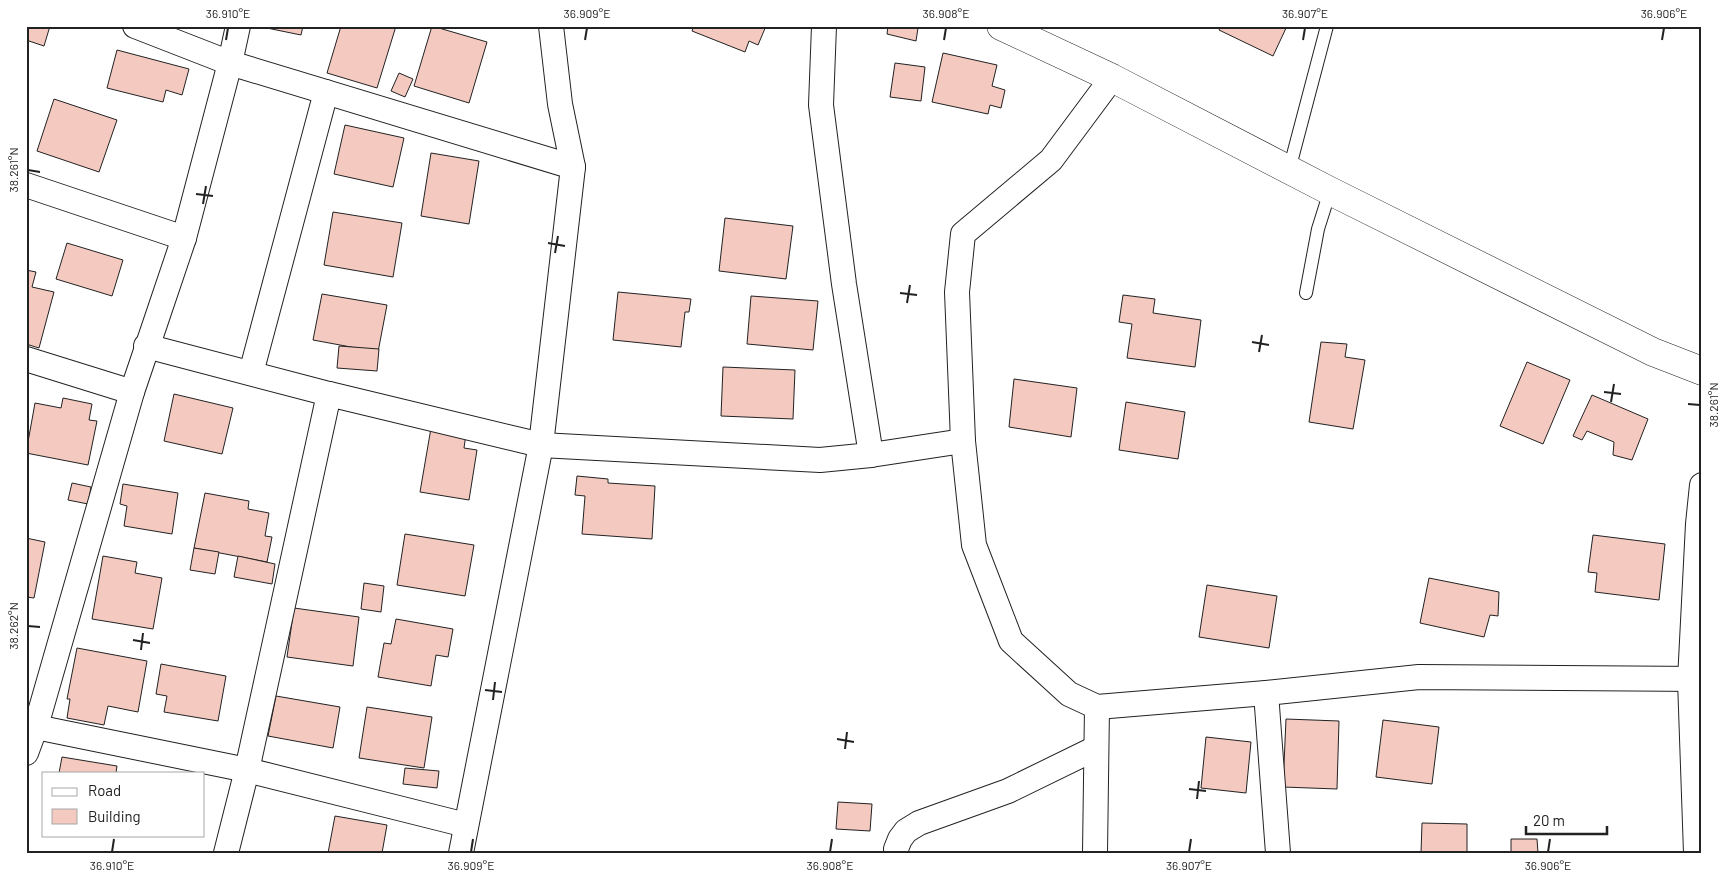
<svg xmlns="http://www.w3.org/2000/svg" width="1728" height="879" font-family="Barlow,sans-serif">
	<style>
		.building { fill: #f3c9c0; stroke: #222 }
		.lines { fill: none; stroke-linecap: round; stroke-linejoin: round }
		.service-casing { stroke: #222; stroke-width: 14 }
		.minor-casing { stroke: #222; stroke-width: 26 }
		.tertiary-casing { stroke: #222; stroke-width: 29 }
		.service { stroke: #fff; stroke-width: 12 }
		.minor { stroke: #fff; stroke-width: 24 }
		.tertiary { stroke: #fff; stroke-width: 28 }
		.ticks { fill: none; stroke: #222; stroke-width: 2 }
		.neatline { fill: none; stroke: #222; stroke-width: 2 }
		.ticks-label { font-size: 12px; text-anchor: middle; fill: #222 }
	</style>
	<rect width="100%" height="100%" fill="#fff"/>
	<g class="building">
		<path d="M26,26H50L44,46L26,40Z"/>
		<path d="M257,26H303L301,35Z"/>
		<path d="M341,26H396L377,88L327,73Z"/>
		<path d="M432,26L487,42L469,103L414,86Z"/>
		<path d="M694,26H766L758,45L749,41L745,52L692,31Z"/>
		<path d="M888,26L918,28L916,41L887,34Z"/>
		<path d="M1221,26H1287L1273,56L1219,30Z"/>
		<path d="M117,50L189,69L182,95L166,90L163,102L107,88Z"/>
		<path d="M943,53L997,65L992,86L1005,90L1001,108L990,105L988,114L932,102Z"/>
		<path d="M895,63L925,67L921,101L890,97Z"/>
		<path d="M399,73L413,79L405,97L391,91Z"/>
		<path d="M54,99L117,120L99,172L37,151Z"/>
		<path d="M345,125L404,138L393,187L334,174Z"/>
		<path d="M431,153L479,161L469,224L421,216Z"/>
		<path d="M333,212L402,223L393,277L324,265Z"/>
		<path d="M725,218L793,226L786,279L719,271Z"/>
		<path d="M67,243L123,260L112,296L56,279Z"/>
		<path d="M26,270L36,272L32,287L54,292L39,348L26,344Z"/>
		<path d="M618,292L691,299L689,312H685L681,347L613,340Z"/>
		<path d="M322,294L387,305L378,352L313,340Z"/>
		<path d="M1123,295L1155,299L1153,313L1201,320L1195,367L1127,358L1132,324L1119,322Z"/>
		<path d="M751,296L818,301L813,350L747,344Z"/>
		<path d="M1321,342L1347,344L1345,357L1365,360L1353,429L1309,422Z"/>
		<path d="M339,346L379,349L377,371L337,368Z"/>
		<path d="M1527,362L1570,380L1543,444L1500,426Z"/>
		<path d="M723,367L795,370L793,419L721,416Z"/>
		<path d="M1014,379L1077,388L1071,437L1009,427Z"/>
		<path d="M174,394L233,408L222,454L164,441Z"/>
		<path d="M1592,395L1648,419L1632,460L1613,455L1614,442L1587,431L1582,440L1573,436Z"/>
		<path d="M63,398L92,404L89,420L97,421L88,465L26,453L35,403L61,408Z"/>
		<path d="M1126,402L1185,412L1178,459L1119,450Z"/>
		<path d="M431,428L466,434L464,448L477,450L469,500L420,492Z"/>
		<path d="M577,476L608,479V483L655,486L652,539L582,534L585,496L575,495Z"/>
		<path d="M72,483L91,487L88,504L68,500Z"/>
		<path d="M123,484L178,493L172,534L124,526L127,506L120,504Z"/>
		<path d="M205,493L249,501L248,509L269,513L265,536L272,537L267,562L194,548Z"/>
		<path d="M405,534L474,545L465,596L397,585Z"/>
		<path d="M1593,535L1665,544L1659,600L1595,592L1597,573L1588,572Z"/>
		<path d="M26,538L45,542L34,598L26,597Z"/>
		<path d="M194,548L219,552L215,574L190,570Z"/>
		<path d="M103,556L137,562L135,573L162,578L153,629L92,619Z"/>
		<path d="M238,556L275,564L272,584L234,577Z"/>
		<path d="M1429,578L1499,592L1498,616L1490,615L1484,637L1420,623Z"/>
		<path d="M364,583L384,586L381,612L361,609Z"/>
		<path d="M1207,585L1277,596L1269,648L1199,637Z"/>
		<path d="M294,608L359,617L353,666L287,657Z"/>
		<path d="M396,619L453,629L448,657L436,655L431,686L378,677L384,643L391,644Z"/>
		<path d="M77,648L147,661L138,712L108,706L104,725L67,718L70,699H67Z"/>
		<path d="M161,664L226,676L218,721L164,712L167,696L156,694Z"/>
		<path d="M276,696L340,707L333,748L268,736Z"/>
		<path d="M367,707L432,717L424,768L359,758Z"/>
		<path d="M1286,719L1339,721L1337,789L1283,787Z"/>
		<path d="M1383,720L1439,727L1432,784L1376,777Z"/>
		<path d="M1206,737L1251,742L1246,793L1201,788Z"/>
		<path d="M62,757L117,766L116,773H59Z"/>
		<path d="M405,768L439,771L437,788L403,784Z"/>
		<path d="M838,802L872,804L870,831L836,829Z"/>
		<path d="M335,816L387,825L382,853H328Z"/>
		<path d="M1422,823L1467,824V853H1421Z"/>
		<path d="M1511,839H1537L1538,853H1511Z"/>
	</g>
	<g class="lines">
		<defs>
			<g id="service">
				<path d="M1289,170L1327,26"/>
				<path d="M1306,293L1318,229L1330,191"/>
			</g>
			<g id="minor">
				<path d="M135,26L230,63L573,167"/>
				<path d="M1112,78L1051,160L963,234L957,292L963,441L974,545L1011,641L1069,694L1097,707L1266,693L1419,677L1702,679"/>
				<path d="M26,185L184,238"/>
				<path d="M146,346L329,394"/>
				<path d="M26,359L132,392"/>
				<path d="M251,373L326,92"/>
				<path d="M871,455L963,441"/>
				<path d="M1266,693L1278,853"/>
				<path d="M26,725L247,770L466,825"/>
				<path d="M26,753L36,726L132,392L184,238L230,63L238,26"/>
				<path d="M226,853L247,770L329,394L541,445L820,460L871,455L844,284L821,105L824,26"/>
				<path d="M461,853L541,445L573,167L560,104L551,26"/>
				<path d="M896,853V849L900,839L906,831L919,823L1008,791L1096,748"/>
				<path d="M1095,853L1097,707"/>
				<path d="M1696,853L1690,680L1698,524L1702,485"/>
			</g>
			<path id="tertiary" d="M1001,26L1112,78L1330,191L1653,352L1702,371"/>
		</defs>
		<use href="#service" class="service-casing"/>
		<use href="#minor" class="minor-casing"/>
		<use href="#tertiary" class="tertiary-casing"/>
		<use href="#service" class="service"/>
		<use href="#minor" class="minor"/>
		<use href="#tertiary" class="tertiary"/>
	</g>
	<path class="ticks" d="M226,40L228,28M585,40L587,28M944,40L946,28M1303,40L1305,28M1662,40L1664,28M28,170L40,172M196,194L213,196M203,204L206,186M548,243L565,246M555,253L558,236M900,293L917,295M907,303L910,285M1252,342L1269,345M1259,352L1262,335M1604,392L1621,394M1611,402L1614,384M1688,404L1700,405M28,626L40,627M133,640L150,643M141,650L143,633M485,690L502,692M493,700L495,682M837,739L854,742M845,749L847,732M1189,789L1206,791M1197,799L1199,781M112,852L114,839M471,852L473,839M830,852L832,839M1189,852L1191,839M1548,852L1550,839"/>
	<rect width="1728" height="879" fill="none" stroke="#ffffff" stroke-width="55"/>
	<rect x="42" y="772" width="162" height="65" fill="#ffffff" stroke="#a7a7a7"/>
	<rect x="52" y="788" width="25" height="8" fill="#ffffff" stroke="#a7a7a7"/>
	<text x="88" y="796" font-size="15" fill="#222222">Road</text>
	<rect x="52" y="809" width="25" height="15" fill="#f3c9c0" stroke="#a7a7a7"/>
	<text x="88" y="822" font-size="15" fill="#222222">Building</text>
	<path d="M1526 826v8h81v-8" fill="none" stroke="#222222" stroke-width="2.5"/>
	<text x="1533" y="826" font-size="15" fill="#222222" stroke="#ffffff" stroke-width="4" paint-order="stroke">20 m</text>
	<rect x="28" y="28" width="1672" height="824" class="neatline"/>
	<g class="ticks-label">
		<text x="228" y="18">36.910°E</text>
		<text x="587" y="18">36.909°E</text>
		<text x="946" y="18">36.908°E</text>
		<text x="1305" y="18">36.907°E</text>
		<text x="1664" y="18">36.906°E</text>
		<text transform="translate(14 170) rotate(-90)" y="4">38.261°N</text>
		<text transform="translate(1714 405) rotate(-90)" y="4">38.261°N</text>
		<text transform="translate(14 626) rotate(-90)" y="4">38.262°N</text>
		<text x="112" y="870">36.910°E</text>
		<text x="471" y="870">36.909°E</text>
		<text x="830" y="870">36.908°E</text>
		<text x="1189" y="870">36.907°E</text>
		<text x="1548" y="870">36.906°E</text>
	</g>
</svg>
